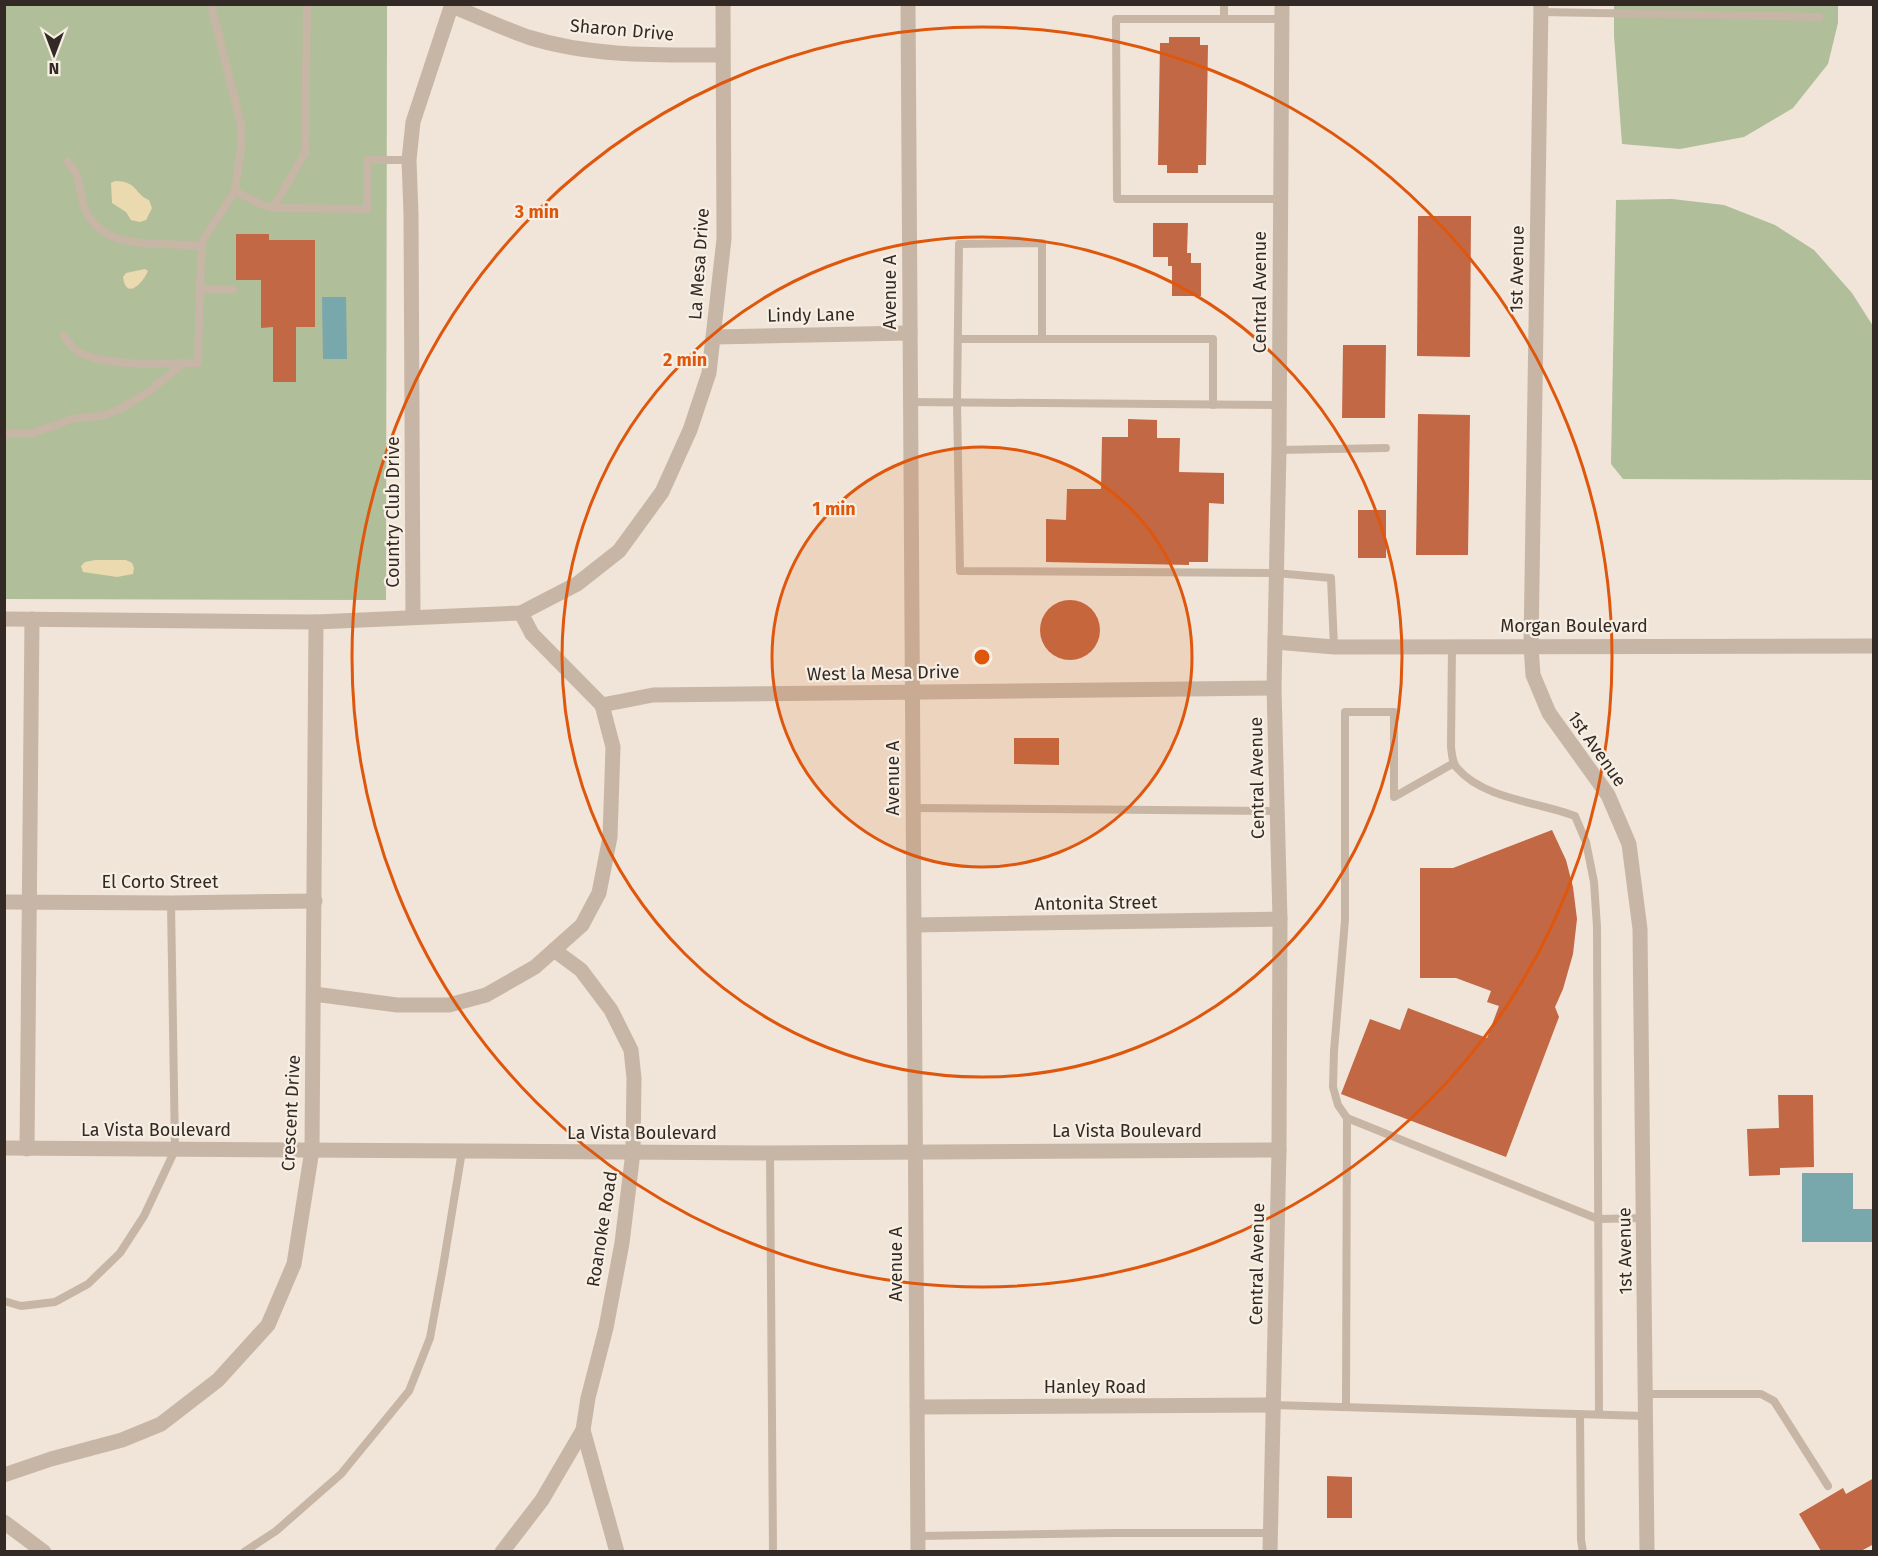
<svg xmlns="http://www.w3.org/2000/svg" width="1878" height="1556" font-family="'Fira Sans',sans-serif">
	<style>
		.green { fill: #b0be99 }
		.sand { fill: #ebd9af }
		.water { fill: #78a7ac }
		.building { fill: #c26844 }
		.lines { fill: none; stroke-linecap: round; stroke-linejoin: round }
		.service { stroke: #c7b6a5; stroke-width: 8 }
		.minor { stroke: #c7b6a5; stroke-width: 15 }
		.tertiary { stroke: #c7b6a5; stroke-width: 15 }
		.ring { fill: none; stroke: #df570d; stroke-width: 3 }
		.labels { text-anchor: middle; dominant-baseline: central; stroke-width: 4.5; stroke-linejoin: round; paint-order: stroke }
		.street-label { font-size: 18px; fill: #332a26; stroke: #f8efe4 }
		.centre { fill: #df570d; stroke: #f8efe4; stroke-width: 3 }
		.ring-label { font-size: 18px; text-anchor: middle; font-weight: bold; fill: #df570d; stroke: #f8efe4; stroke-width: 4.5; stroke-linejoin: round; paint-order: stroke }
	</style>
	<rect width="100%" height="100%" fill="#f0e5d8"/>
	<g class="green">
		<path d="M4,5H387L386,600L5,599Z"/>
		<path d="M1614,5H1838V23L1828,64L1793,108L1744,137L1680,149L1622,144L1614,36Z"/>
		<path d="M1672,199L1724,205L1775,225L1814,250L1852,293L1873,326V480L1623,479L1611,464L1616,200Z"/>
	</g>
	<g class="sand">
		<path d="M115,181C138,181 134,194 149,200L152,208L146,220L140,222L131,220L126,212L112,203L111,183Z"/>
		<path d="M145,269L148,271C143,283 126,301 123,277L126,273Z"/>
		<path d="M95,560H126L132,563L134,568L133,574L117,577L83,572L81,566L85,562Z"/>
	</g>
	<g class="water">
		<path d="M322,297H346L347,359H323Z"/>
		<path d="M1802,1173H1853V1209H1873V1242H1802Z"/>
	</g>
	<g class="building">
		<path d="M1169,37H1200V45H1208L1206,165H1198V173H1167V165H1158L1160,43H1169Z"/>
		<path d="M1418,216H1471L1470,357L1417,356Z"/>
		<path d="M1153,223H1188L1187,253H1191V263H1201V296H1172V266H1168V257H1153Z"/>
		<path d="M236,234H269V240H315V327H296V382H273V327L261,328V280H236Z"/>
		<path d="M1343,345H1386L1385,418H1342Z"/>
		<path d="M1418,414L1470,415L1468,555H1416Z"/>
		<path d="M1128,419L1157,420V438H1180L1179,472L1224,473V504L1209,503L1208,562H1189V565L1046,562V519L1066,520L1067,489H1101L1102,437H1128Z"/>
		<rect x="1358" y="510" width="28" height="48"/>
		<circle cx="1070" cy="630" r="30"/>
		<path d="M1014,738H1059V765L1014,764Z"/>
		<path d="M1552,830L1566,860L1573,887L1577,919L1573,954L1563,989L1555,1007L1559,1017L1506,1157L1341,1094L1370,1019L1400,1030L1408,1008L1487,1038L1499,1006L1487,1002L1491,991L1456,978H1420V868H1453Z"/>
		<path d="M1778,1095H1813L1814,1167L1780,1168V1175L1749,1176L1747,1129L1779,1128Z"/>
		<path d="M1327,1476L1352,1477V1518H1327Z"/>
		<path d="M1874,1478V1544L1861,1551H1821L1799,1514L1843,1488L1846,1494Z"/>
	</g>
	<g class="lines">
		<g class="service">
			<path d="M211,4L241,124V148L235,191"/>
			<path d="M307,4L305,153L273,208L367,209V160H409"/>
			<path d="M1224,4V19"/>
			<path d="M1541,12L1819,17"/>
			<path d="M68,162C82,176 78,192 85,209C104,254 164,241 201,246"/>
			<path d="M1280,199H1117L1116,19H1282"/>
			<path d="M200,289L233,290"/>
			<path d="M63,335C68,341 73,349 79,352C108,368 166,363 198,363L201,254L203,240L235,191L260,204L273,208"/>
			<path d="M958,339H1042"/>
			<path d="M910,402L1279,405"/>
			<path d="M1213,405V339H1042V243L959,244L957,402L960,571L1276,573L1331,578L1334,647"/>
			<path d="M4,434L33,433L72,419L101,416L118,410L147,393L184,363"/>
			<path d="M1279,450L1386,448"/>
			<path d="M1452,646L1451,747C1452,754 1452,764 1458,769C1484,799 1539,802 1575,816L1586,842L1594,882L1597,927L1599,1414"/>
			<path d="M913,808L1277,811"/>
			<path d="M1347,1118L1338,1105L1333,1087L1334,1051L1345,920V712H1394V797L1454,763"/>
			<path d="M770,1153L773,1552"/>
			<path d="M4,1301L21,1306L55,1302L88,1284L120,1253L144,1216L175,1150L171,903"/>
			<path d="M1646,1394H1761L1774,1401L1828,1486"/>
			<path d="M1273,1405L1646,1416"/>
			<path d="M1346,1407L1347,1118L1598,1219L1644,1218"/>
			<path d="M1580,1414L1581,1540L1583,1552"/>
			<path d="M918,1536L1113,1533H1270"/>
			<path d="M244,1552L276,1531L341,1474L409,1391L430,1338L443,1267L462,1151"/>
		</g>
		<g class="minor">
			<path d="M908,4L918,1552"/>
			<path d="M1541,4L1531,646L1533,675L1549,713L1608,795L1629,844L1640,929L1647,1552"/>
			<path d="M452,6C477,16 502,28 528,37C591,57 658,55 723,55"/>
			<path d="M713,337L910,333"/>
			<path d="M521,613L532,634L602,705"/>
			<path d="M413,617L411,214L409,160L413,122L452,4"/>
			<path d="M4,619L316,622L521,613L577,584L619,551L662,492L690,430L709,373L724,239L723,4"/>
			<path d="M602,705L653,695L1274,688"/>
			<path d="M4,902L171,903L315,901"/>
			<path d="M914,925L1280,919"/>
			<path d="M314,994L397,1005H449L486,995L535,967L582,925L599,893L610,837L613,747L602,705"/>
			<path d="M4,1148L770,1153L1279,1150"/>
			<path d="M27,1149L32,619"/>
			<path d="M917,1407L1273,1405"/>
			<path d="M583,1430L617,1552"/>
			<path d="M4,1475L51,1459L122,1440L161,1424L218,1380L268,1325L294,1264L312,1150L316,622"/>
			<path d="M4,1522L44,1552"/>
			<path d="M502,1552L542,1500L583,1430L588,1398L606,1328L622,1243L633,1152L634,1078L631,1050L611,1010L581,970L554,950"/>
		</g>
		<g class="tertiary">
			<path d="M1275,642L1334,647L1874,646"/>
			<path d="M1270,1552L1279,1150L1280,919L1274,688L1279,450L1282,4"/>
		</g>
	</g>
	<circle cx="982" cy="657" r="210" fill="#df570d" fill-opacity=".12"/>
	<g class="ring">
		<circle cx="982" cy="657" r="210"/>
		<circle cx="982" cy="657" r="420"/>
		<circle cx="982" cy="657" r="630"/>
	</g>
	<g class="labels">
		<g class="street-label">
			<text transform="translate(622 30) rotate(5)">Sharon Drive</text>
			<text transform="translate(699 264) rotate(-86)">La Mesa Drive</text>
			<text transform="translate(1517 269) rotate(-89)">1st Avenue</text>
			<text transform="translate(890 292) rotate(-90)">Avenue A</text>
			<text transform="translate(1260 292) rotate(-90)">Central Avenue</text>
			<text transform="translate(811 315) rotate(-1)">Lindy Lane</text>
			<text transform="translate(393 512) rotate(-90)">Country Club Drive</text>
			<text x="1574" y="626">Morgan Boulevard</text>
			<text transform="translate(883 673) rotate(-1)">West la Mesa Drive</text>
			<text transform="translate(1597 749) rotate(55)">1st Avenue</text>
			<text transform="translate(893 778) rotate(-90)">Avenue A</text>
			<text transform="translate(1257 778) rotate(-91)">Central Avenue</text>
			<text x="160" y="882">El Corto Street</text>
			<text transform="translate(1096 903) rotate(-1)">Antonita Street</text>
			<text transform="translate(291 1113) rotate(-87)">Crescent Drive</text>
			<text x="156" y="1130">La Vista Boulevard</text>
			<text x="1127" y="1131">La Vista Boulevard</text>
			<text x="642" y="1133">La Vista Boulevard</text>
			<text transform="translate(602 1229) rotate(-81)">Roanoke Road</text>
			<text transform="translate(1625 1251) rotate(-91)">1st Avenue</text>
			<text transform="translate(896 1264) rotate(-90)">Avenue A</text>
			<text transform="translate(1257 1264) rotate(-89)">Central Avenue</text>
			<text x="1095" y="1387">Hanley Road</text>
		</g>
	</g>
	<circle cx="982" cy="657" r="9" class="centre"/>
	<g class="ring-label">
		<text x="537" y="218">3 min</text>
		<text x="685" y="366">2 min</text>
		<text x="834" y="515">1 min</text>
	</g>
	<rect width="1878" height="1556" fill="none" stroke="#332a26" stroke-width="12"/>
	<g transform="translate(54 54) rotate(180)" stroke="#f8efe4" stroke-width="4.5" paint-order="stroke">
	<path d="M0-4.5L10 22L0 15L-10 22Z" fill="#332a26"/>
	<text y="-9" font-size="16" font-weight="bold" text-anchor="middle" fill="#332a26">N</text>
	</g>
</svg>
